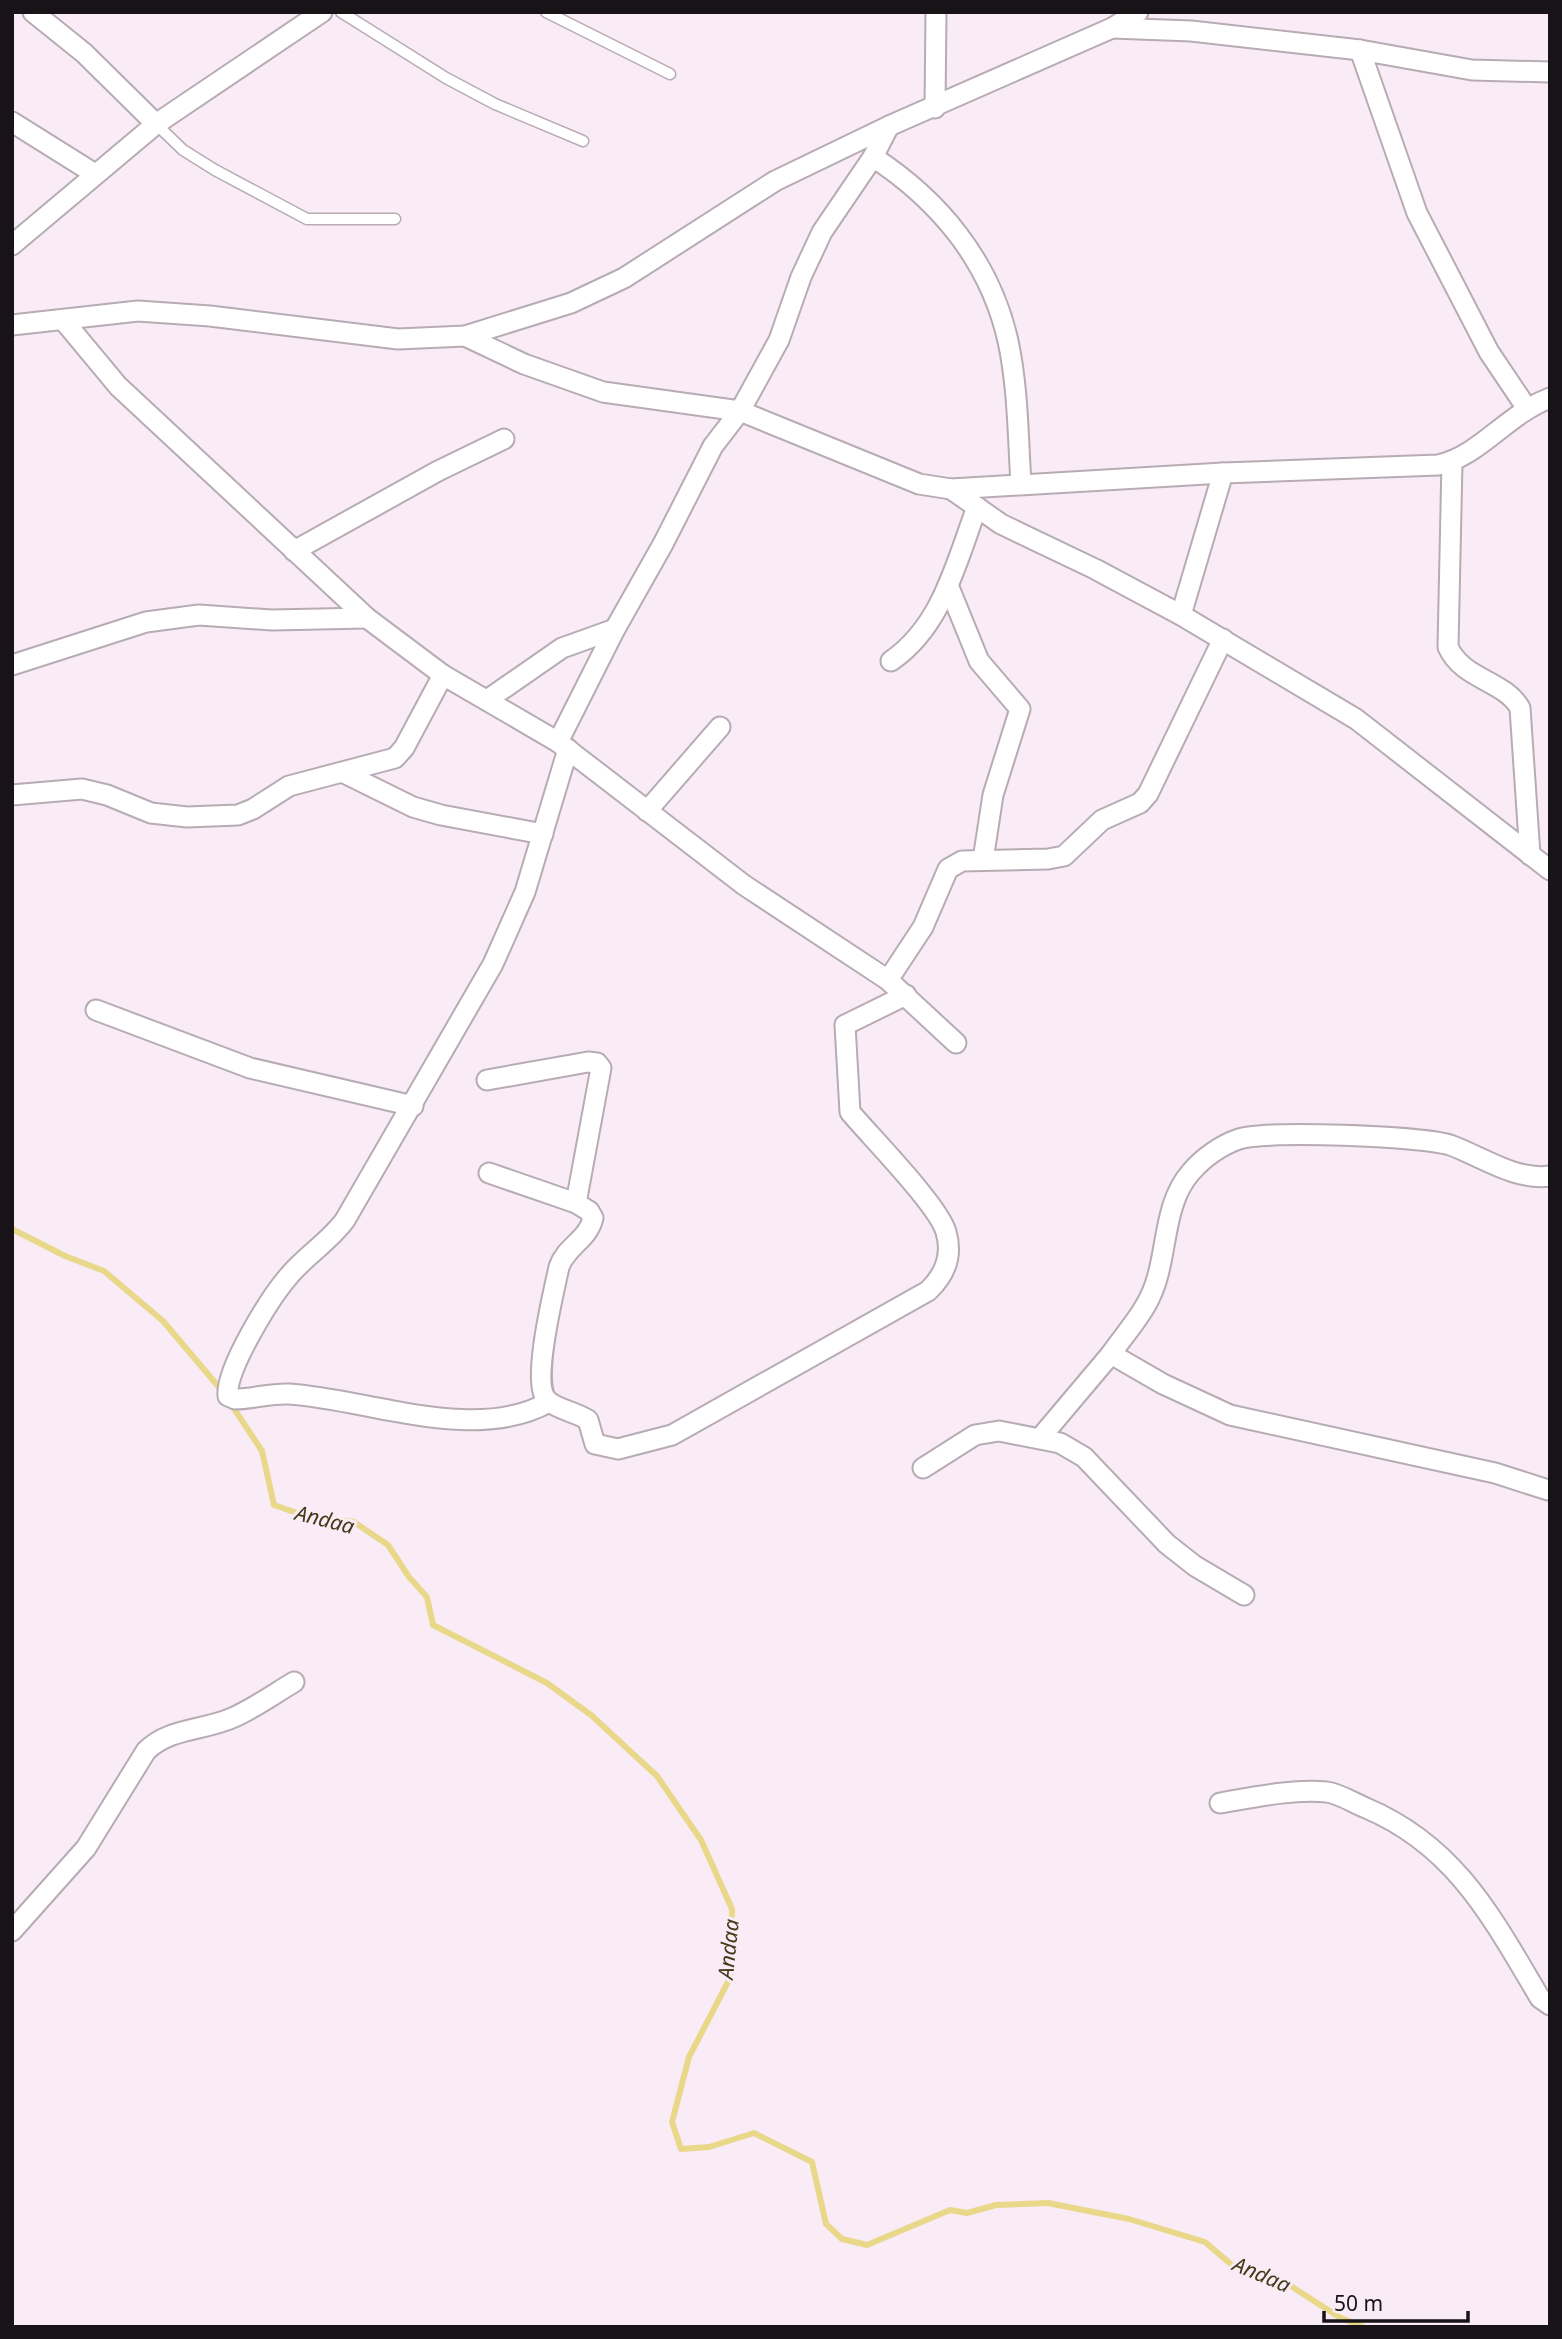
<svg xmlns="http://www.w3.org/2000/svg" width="1562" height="2339" font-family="'Noto Sans',sans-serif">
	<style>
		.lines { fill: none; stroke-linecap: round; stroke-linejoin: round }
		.stream { stroke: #e9d889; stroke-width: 6 }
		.service-casing { stroke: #b7abb4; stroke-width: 13 }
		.minor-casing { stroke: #b7abb4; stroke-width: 23 }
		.service { stroke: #fff; stroke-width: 10 }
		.minor { stroke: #fff; stroke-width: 19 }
		.labels { text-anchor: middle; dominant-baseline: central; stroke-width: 6; stroke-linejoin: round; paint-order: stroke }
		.water-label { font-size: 21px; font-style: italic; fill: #423b18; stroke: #f9ecf6 }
	</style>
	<rect width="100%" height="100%" fill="#f9ecf6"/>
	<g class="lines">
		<g class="stream">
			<path d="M12,1229L65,1256L104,1271L163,1321L223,1392"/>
			<path d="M231,1404L262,1451L274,1505L300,1514L354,1522L388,1545L409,1577L427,1597L433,1625L547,1683L591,1715L657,1776L701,1840L732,1909L730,1978L689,2057L672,2122L681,2149L709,2147L754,2133L812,2162L826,2224L842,2239L867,2245L950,2210L967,2213L996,2205L1048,2203L1129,2219L1205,2242L1233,2266L1283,2281L1339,2317L1363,2327"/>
		</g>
		<defs>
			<g id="service">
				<path d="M341,12L446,78L495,104L583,141"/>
				<path d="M546,12L670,74"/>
				<path d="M156,124L183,150L215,170L307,219H395"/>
			</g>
			<g id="minor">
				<path d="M33,12L84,53L156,124"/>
				<path d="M1112,28L1191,31L1360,50L1472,70L1550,72"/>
				<path d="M1360,50L1417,213L1489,352L1526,407"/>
				<path d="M935,108L936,12"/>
				<path d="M12,122L95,174"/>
				<path d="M873,157C939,200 990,261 1008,341C1018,387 1018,437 1021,484"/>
				<path d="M12,245L156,124L322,12"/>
				<path d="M64,321L118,386L367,618L443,675L558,742L744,885L888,980L956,1043"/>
				<path d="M12,325L138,311L210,316L398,339L465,336L571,303L624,278L775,181L889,126L1112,28L1138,12"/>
				<path d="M465,336L524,364L603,392L740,411L919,484L951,489L1223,473L1438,465C1480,456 1507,414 1550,398"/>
				<path d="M1452,462L1448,647C1463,680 1504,680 1520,708L1530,855"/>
				<path d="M951,489L1001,524L1095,569L1181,615L1356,719L1550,870"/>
				<path d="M294,551L438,471L504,439"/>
				<path d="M948,585L979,661L1020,709L993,795L983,860"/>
				<path d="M1181,615L1223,473"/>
				<path d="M891,661C942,626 956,563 977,507"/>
				<path d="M12,665L146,622L199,615L272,620L367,618"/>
				<path d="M487,700L562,648L615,629"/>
				<path d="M558,742L615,629L663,544L713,446L740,411L779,340L801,277L822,232L873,157L889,126"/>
				<path d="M344,773L413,807L441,815L543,834"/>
				<path d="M12,795L82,789L107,795L151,813L187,817L238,815L253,809L289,786L395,758L404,748L443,675"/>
				<path d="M647,811L720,727"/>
				<path d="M888,980L923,927L948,869L962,861L1048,859L1064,856L1102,820L1140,803L1148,794L1223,639"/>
				<path d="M96,1010L250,1068L413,1106"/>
				<path d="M487,1080L588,1062L597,1063L601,1068L576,1203"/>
				<path d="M489,1173L576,1203L589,1211L593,1218C588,1240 566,1246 559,1267C554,1291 530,1386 548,1401C559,1410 576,1412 588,1420L595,1444L618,1449L672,1435L928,1291C945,1275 953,1256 946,1232C939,1206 871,1137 850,1112L845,1025L906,995"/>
				<path d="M549,1402C475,1444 368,1399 289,1394C271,1393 253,1399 235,1399L228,1396C225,1370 270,1298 288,1277C305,1256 329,1242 345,1220L493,964L525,892L568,749"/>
				<path d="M1041,1437L1111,1354"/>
				<path d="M923,1468L975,1435L999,1431L1060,1443L1084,1457L1167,1544L1195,1566L1244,1595"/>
				<path d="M1548,1490L1495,1473L1230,1415L1163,1384L1111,1354C1124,1335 1141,1317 1150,1297C1169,1258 1161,1206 1191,1172C1203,1158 1221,1145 1239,1139C1265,1130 1421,1136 1450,1145C1481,1156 1515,1181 1550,1176"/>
				<path d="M1220,1803C1255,1797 1291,1789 1327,1792C1340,1794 1354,1803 1366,1808C1456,1846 1493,1919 1540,1998L1550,2005"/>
				<path d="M12,1931L86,1848L146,1751C169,1728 202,1731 232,1718C253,1709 274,1694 294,1682"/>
			</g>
		</defs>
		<use href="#service" class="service-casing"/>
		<use href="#minor" class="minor-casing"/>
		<use href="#service" class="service"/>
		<use href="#minor" class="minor"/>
	</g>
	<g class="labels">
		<g class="water-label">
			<text transform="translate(325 1519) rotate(14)">Andaa</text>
			<text transform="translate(728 1949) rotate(-84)">Andaa</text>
			<text transform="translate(1262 2274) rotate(23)">Andaa</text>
		</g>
	</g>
	<rect width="1562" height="2339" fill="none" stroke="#171316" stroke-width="28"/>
	<path d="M1324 2311v10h144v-10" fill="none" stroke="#171316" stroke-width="3.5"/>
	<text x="1334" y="2311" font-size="21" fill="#171316" stroke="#f9ecf6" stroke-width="5" paint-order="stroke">50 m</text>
</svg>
